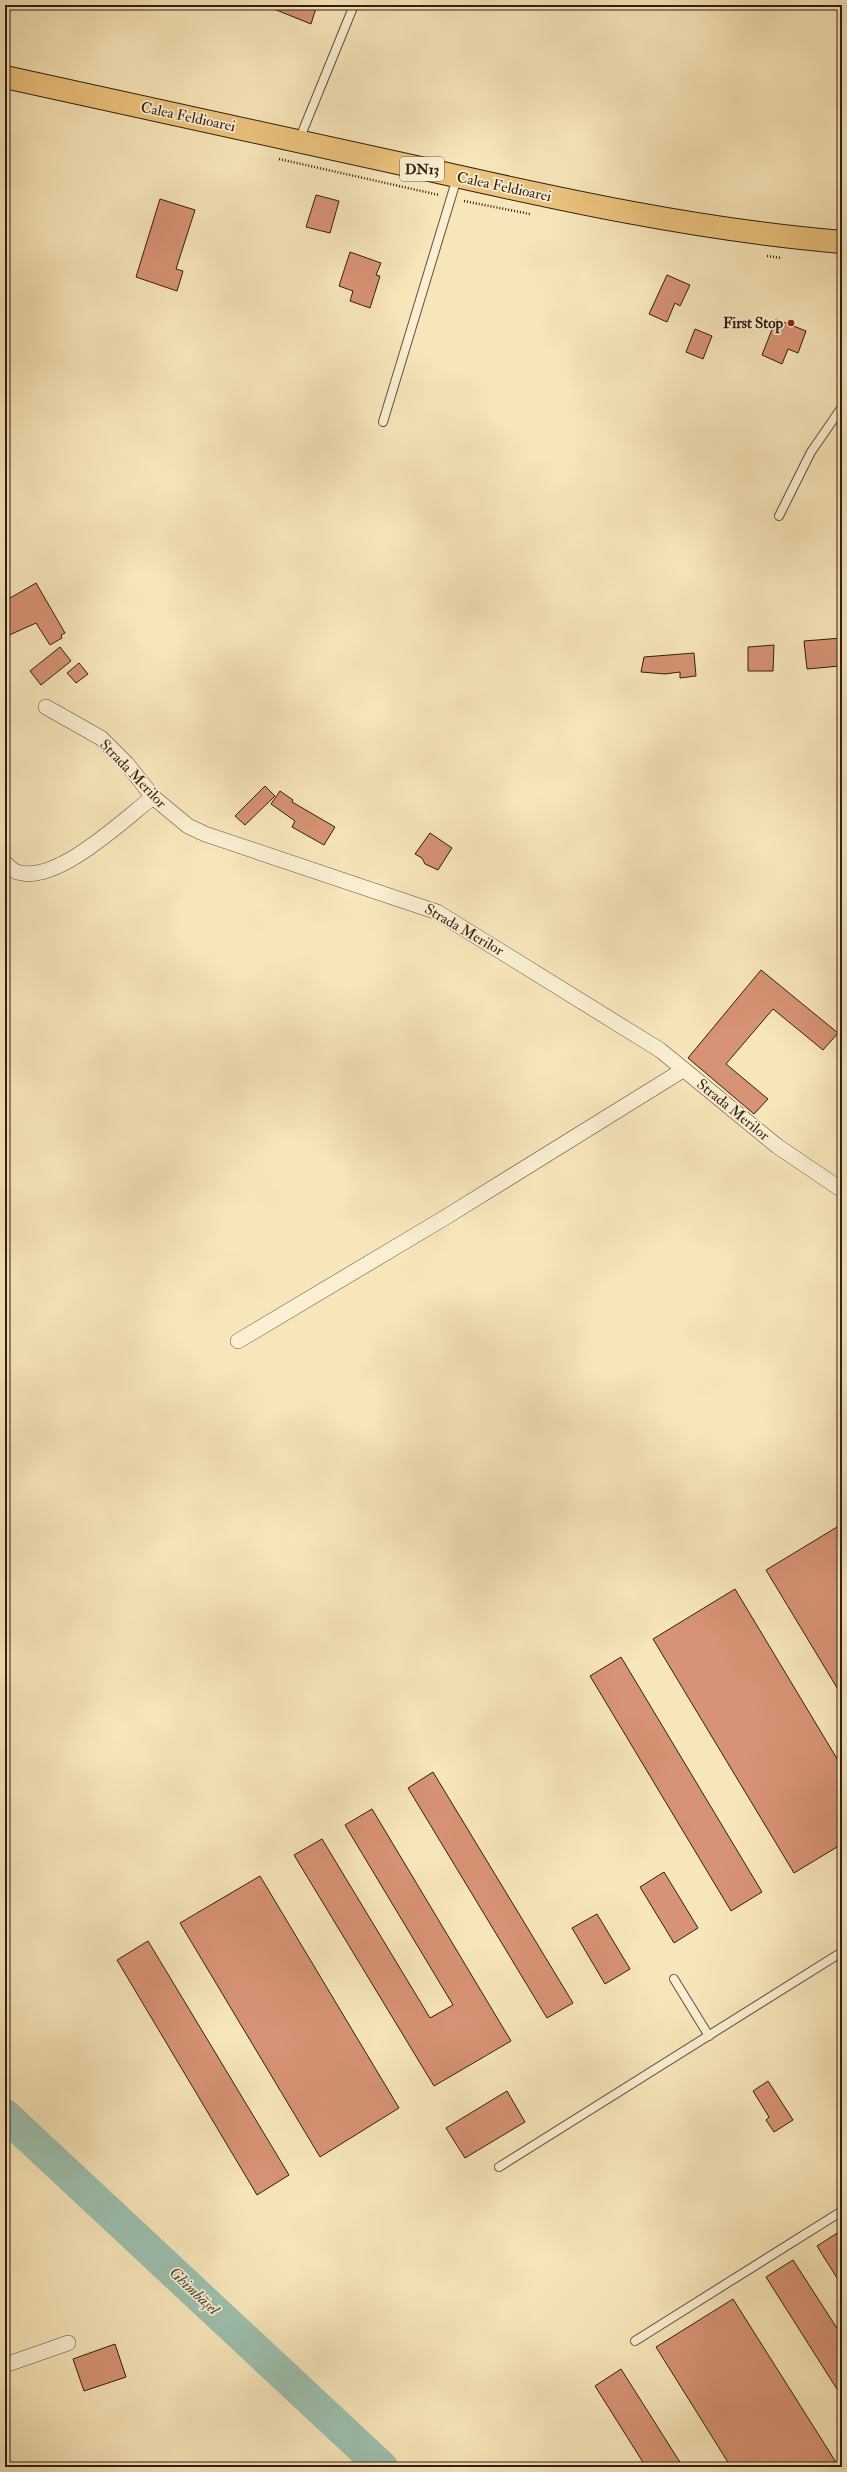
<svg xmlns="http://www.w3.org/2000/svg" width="847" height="2472" font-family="'IM FELL Double Pica',serif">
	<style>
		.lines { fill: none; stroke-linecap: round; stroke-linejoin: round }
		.river { stroke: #9dc0af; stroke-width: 32 }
		.building { fill: #d79375; stroke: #301e0f }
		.lane-casing { stroke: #62503a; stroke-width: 10 }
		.street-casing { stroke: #62503a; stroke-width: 16 }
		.highway-casing { stroke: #301e0f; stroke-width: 24 }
		.path { stroke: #301e0f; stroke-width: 2.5; stroke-dasharray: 1 2; stroke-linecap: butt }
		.lane { stroke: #faefd2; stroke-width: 8 }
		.street { stroke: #faefd2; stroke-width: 15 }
		.highway { stroke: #ecc37d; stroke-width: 22 }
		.poi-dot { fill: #8f2418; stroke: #faefd2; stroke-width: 1.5 }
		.labels { text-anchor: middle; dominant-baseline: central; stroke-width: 3.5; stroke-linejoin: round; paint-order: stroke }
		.shield { fill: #faefd2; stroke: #6d5d4a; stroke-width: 1 }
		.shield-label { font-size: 14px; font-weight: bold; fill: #301e0f }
		.street-label { font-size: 15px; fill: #301e0f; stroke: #faefd2 }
		.poi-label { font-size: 15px; font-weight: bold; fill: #301e0f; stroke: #faefd2; text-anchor: end }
		.water-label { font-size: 16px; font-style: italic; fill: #514f3f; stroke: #faefd2 }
	</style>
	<rect width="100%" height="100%" fill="#f7e6ba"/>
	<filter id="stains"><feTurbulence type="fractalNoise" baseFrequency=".005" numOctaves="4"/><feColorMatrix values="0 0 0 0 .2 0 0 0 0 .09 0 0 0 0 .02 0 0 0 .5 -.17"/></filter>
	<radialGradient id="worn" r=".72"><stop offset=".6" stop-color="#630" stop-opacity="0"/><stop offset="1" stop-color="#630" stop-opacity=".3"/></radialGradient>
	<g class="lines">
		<path class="river" d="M5,2115L382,2467"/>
	</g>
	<g class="building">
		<path d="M264,5H317L311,24Z"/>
		<path d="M316,195L339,201L330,233L306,227Z"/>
		<path d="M160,199L195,210L176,269L183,271L177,291L136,277Z"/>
		<path d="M350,252L381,263L376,275L380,276L370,308L350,301L353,291L339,286Z"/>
		<path d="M667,275L690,285L680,306L675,303L667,322L649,314Z"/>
		<path d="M776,319L806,331L798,353L788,349L782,364L762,355Z"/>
		<path d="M695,329L712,336L703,359L686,352Z"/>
		<path d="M36,583L65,633L61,635L62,638L50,645L36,623L5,637V601Z"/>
		<path d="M842,638L840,666L807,669L804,641Z"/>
		<path d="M774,645L773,671H748V647Z"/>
		<path d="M60,647L71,661L41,685L30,671Z"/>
		<path d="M694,653L696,676L680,678V672L665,674L641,672L644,657Z"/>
		<path d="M79,663L88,674L76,683L67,673Z"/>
		<path d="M265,786L275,796L245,825L235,816Z"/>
		<path d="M280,791L293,800L292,802L335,827L324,845L292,827L295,821L271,804Z"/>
		<path d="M430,833L452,848L438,870L425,864L422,858L415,854Z"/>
		<path d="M761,970L838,1033L823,1050L773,1009L726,1064L768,1099L754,1114L688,1058Z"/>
		<path d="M842,1524V1696L766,1570Z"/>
		<path d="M735,1589L842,1767V1844L794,1873L653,1639Z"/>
		<path d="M621,1657L762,1892L731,1911L590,1676Z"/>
		<path d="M433,1772L573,2003L547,2018L408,1788Z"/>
		<path d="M372,1809L511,2041L434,2086L294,1855L322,1839L430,2018L453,2005L345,1825Z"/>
		<path d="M664,1872L698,1928L674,1943L640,1887Z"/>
		<path d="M260,1876L399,2108L320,2157L180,1923Z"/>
		<path d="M597,1914L630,1969L605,1984L572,1928Z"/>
		<path d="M148,1941L289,2175L257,2195L117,1960Z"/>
		<path d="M768,2081L793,2120L774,2132L766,2120L769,2117L753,2091Z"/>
		<path d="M507,2091L525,2122L465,2158L446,2128Z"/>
		<path d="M842,2230V2286L817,2246Z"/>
		<path d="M793,2260L842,2336V2397L766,2277Z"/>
		<path d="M733,2299L839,2467H731L656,2347Z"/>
		<path d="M115,2344L126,2377L84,2391L73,2359Z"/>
		<path d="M621,2369L683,2467H646L595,2386Z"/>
	</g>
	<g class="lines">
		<defs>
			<g id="lane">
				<path d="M299,140L354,5"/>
				<path d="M383,422L457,178"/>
				<path d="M779,516L811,452L842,407"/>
				<path d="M674,1979L709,2036"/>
				<path d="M499,2167L842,1952"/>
				<path d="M635,2341L842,2211"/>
			</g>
			<g id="street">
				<path d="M46,707L101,738L127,764L153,797L188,826L205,834L437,912L660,1050L777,1146L842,1190"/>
				<path d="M5,863C8,866 13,871 17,872C56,885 122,821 153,797"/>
				<path d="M238,1341L441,1220L683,1070"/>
				<path d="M5,2365L68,2343"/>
			</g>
			<path id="highway" d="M5,77C142,107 279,137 416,167C557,199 698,230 842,242"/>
		</defs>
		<use href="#lane" class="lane-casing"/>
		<use href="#street" class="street-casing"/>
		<use href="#highway" class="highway-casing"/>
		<g class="path">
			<path d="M279,159L439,195"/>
			<path d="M464,201L530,214"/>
			<path d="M767,256L782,258"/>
		</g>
		<use href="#lane" class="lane"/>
		<use href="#street" class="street"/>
		<use href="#highway" class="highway"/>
	</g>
	<circle class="poi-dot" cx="791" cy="323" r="4"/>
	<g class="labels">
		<rect class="shield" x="400" y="157" width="44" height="24" rx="3"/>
		<g class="shield-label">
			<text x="422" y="169">DN13</text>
		</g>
		<g class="street-label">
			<text transform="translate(188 117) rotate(12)">Calea Feldioarei</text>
			<text transform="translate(504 187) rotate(12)">Calea Feldioarei</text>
			<text transform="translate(133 774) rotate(46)">Strada Merilor</text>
			<text transform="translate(464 930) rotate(30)">Strada Merilor</text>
			<text transform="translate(733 1110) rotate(39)">Strada Merilor</text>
		</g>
		<g class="poi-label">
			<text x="783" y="323">First Stop</text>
		</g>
		<g class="water-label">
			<text transform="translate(194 2291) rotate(43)">Ghimbășel</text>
		</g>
	</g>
	<rect width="847" height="2472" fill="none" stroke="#f7e6ba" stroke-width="20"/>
	<rect x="6" y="6" width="835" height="2460" fill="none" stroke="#301e0f" stroke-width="2"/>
	<rect x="10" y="10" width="827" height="2452" fill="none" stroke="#301e0f"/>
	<rect width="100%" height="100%" filter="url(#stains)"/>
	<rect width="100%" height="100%" fill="url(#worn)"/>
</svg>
